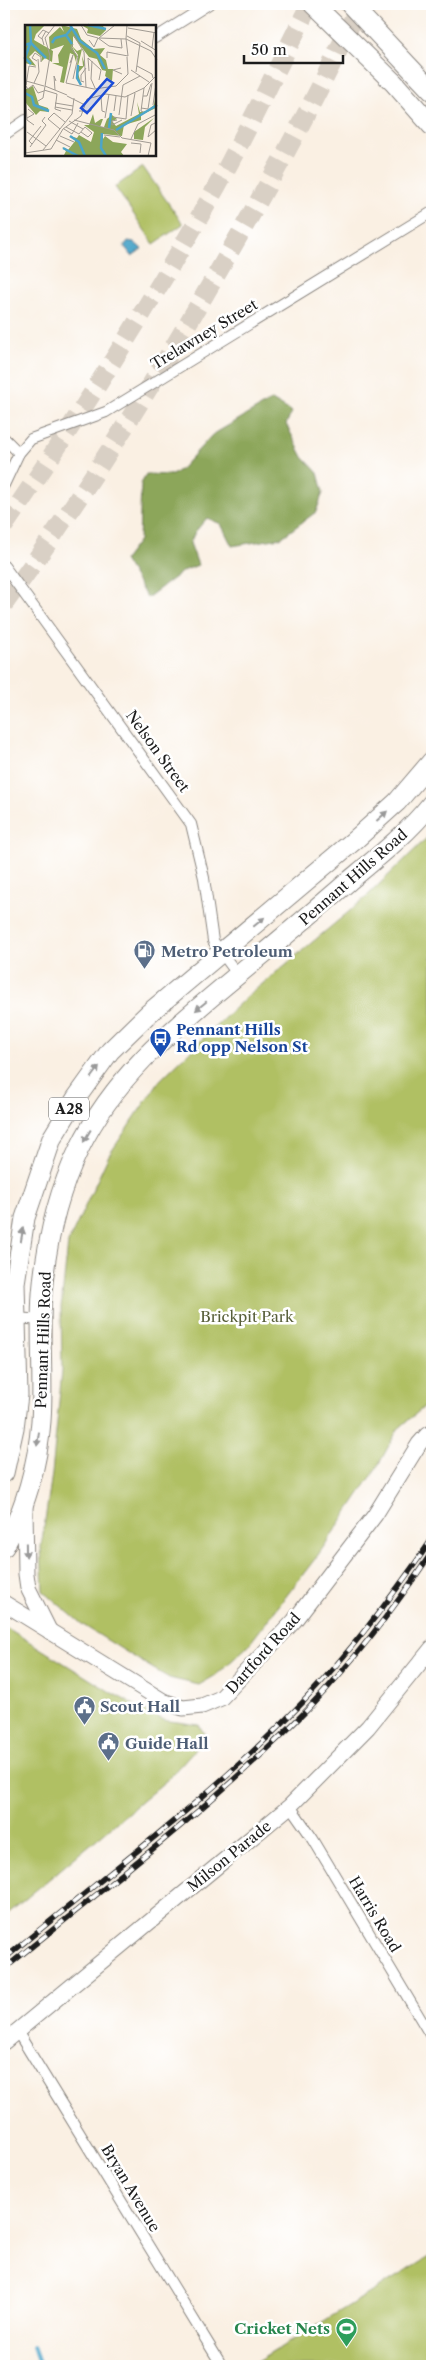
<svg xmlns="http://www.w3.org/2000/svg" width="436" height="2370" font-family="'Libre Caslon Text',serif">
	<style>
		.green { fill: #b0c064; stroke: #666e40 }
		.forest { fill: #8ca65a; stroke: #54613b }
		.water { fill: #4ca5c9; stroke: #346072 }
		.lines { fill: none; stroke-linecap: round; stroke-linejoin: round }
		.stream { stroke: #4ca5c9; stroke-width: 4 }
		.highway-tunnel { stroke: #d9d0c5; stroke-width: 19; stroke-dasharray: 19 9; stroke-linecap: butt }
		.street-casing { stroke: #8b8680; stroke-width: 12 }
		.secondary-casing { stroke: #8b8680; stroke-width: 17 }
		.highway-casing { stroke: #8b8680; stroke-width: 21 }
		.street { stroke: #fff; stroke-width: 10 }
		.secondary { stroke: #fff; stroke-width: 15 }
		.highway { stroke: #fff; stroke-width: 19 }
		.rail-casing { stroke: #1c1c1c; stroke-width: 5.5 }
		.rail { stroke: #fff; stroke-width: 4; stroke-dasharray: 11; stroke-linecap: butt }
		.oneway { fill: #999 }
		.labels { text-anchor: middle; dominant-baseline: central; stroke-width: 5; stroke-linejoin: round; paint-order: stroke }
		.shield { fill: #fff; stroke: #606060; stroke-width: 1 }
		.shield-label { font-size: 14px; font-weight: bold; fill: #1c1c1c }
		.street-label { font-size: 15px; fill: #1c1c1c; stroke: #fff }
		.service-label { font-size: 15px; font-weight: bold; fill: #4e5e75; stroke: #fff; text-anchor: start }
		.transit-label { font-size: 15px; font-weight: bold; fill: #164399; stroke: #fff; text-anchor: start }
		.park-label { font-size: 15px; fill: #575e39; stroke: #fff }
		.leisure-label { font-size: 15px; font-weight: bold; fill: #27864d; stroke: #fff; text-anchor: end }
		.inset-river { fill: none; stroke: #4ca5c9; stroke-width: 2.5 }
		.inset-road { fill: none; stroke: #a19b93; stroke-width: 1 }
		.view { fill: #1d4ed8; fill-opacity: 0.15; stroke: #1d4ed8; stroke-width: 2.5 }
		.inset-edge { fill: none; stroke: #1c1c1c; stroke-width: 2.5 }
	</style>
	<rect width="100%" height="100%" fill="#fff"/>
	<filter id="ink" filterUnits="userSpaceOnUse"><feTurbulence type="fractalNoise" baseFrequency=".02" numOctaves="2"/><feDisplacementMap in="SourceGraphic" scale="10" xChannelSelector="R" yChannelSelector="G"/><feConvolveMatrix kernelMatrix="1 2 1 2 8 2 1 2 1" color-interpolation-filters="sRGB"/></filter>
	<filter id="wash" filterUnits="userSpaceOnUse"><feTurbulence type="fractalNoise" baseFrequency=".0096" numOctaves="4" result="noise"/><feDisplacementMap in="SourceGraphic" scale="20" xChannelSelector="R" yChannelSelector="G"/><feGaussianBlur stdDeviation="1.12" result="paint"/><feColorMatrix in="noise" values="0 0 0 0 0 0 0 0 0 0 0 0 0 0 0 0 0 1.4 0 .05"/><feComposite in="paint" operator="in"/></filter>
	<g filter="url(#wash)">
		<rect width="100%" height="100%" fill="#faf0e3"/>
		<g class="green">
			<path d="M143,167L183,224L154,244L115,187Z"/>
			<path d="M432,833V1406L424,1407L398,1429L375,1471L318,1555L247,1647L216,1675L199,1685L169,1678L147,1665L83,1625L43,1591L41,1547L52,1474L62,1370L61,1307L68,1243L109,1155L160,1080L243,1000L364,899Z"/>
			<path d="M4,1626L112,1693L163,1720L199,1725L206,1737L168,1779L4,1917Z"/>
			<path d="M432,2255V2366H250Z"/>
		</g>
		<path class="forest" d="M272,400L292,412L286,424L303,457L318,473L323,492L316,512L281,538L232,546L221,524L207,518L195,532L190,543L198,565L183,571L147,598L124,560L139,540L141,484L146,474L172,475L182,468L212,435Z"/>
		<path class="water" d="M128,241L134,242L142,249L132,256L124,246Z"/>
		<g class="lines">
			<path class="stream" d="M33,2347L40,2366"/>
		</g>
	</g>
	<g filter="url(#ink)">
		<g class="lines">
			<g class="highway-tunnel">
				<path d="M4,526C80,416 151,303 217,186C250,126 279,64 310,4"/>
				<path d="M4,604C81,500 150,389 215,277C267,188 318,97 360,4"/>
			</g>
			<defs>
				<g id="street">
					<path d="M155,38L209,4"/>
					<path d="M4,135L26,120"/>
					<path d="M4,438L19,453"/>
					<path d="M4,485L19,453L31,439L106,412L432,212"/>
					<path d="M4,566L191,824L204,878L213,941L238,975"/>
					<path d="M4,1317L41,1320"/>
					<path d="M290,1806L313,1839L432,2038"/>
					<path d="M17,2031L219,2361"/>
				</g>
				<g id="secondary">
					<path d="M25,1506L26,1574L28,1588L50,1632"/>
					<path d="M4,1603L163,1701L183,1708L202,1706L221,1698L294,1621L342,1558L375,1515L419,1444L427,1435L432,1433"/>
					<path d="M4,2042L290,1806L368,1727L432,1648"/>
				</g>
				<g id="highway">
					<path d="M313,4L394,83L432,126"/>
					<path d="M350,4L432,91"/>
					<path d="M4,1473L14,1428L18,1395L15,1283L25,1218L52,1138L77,1097L110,1051L148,1014L356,839L397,802L432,761"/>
					<path d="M4,1547C25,1510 38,1464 41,1421C44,1379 39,1336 42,1294C46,1244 57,1194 79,1149C115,1075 173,1029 234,978C273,946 311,914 349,881C378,857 408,833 432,803"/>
				</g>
			</defs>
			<use href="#street" class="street-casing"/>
			<use href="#secondary" class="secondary-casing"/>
			<use href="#highway" class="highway-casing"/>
			<use href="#street" class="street"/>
			<use href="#secondary" class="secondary"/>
			<use href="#highway" class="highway"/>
			<defs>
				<g id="rail">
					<path d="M4,1959C105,1875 212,1797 303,1702C351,1651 393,1596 432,1539"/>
					<path d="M4,1969C107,1885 215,1804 308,1709C354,1661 395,1607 432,1552"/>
				</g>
			</defs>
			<use href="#rail" class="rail-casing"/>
			<use href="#rail" class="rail"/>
		</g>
		<defs><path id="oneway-solid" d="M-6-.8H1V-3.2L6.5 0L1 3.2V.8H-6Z" transform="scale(1.25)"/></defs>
		<g class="oneway">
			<use href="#oneway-solid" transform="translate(382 816) rotate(-42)"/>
			<use href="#oneway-solid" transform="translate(259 922) rotate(-40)"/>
			<use href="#oneway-solid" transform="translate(201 1006) rotate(140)"/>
			<use href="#oneway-solid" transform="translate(95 1072) rotate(-53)"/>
			<use href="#oneway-solid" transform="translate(87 1136) rotate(120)"/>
			<use href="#oneway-solid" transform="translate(22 1235) rotate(-80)"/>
			<use href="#oneway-solid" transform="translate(38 1439) rotate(98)"/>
			<use href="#oneway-solid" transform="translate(26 1550) rotate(89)"/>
		</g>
	</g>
	<defs>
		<symbol id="fuel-pin" viewBox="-11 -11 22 30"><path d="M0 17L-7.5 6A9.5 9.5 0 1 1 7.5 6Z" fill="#5c6f8a" stroke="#fff"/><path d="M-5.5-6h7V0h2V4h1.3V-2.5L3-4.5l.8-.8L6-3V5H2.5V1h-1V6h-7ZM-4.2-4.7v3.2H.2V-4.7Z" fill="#fff"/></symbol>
		<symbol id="bus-pin" viewBox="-11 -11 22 30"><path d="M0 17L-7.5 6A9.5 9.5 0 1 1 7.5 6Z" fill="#1a4fb4" stroke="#fff"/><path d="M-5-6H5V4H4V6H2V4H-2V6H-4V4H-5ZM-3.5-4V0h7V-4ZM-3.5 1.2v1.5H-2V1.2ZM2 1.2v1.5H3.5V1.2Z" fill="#fff"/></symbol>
		<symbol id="civic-pin" viewBox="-11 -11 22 30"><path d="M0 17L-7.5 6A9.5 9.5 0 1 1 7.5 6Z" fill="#5c6f8a" stroke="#fff"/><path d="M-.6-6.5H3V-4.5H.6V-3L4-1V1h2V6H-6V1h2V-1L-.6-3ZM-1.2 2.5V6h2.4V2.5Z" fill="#fff"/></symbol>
		<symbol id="stadium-pin" viewBox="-11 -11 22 30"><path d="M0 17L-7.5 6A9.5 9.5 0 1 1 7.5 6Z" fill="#2e9e5b" stroke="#fff"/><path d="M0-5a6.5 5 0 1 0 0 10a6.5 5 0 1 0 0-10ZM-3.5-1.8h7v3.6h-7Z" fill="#fff"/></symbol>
	</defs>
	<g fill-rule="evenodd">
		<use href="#fuel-pin" x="132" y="938" width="25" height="34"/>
		<use href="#bus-pin" x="148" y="1026" width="25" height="34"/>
		<use href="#civic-pin" x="72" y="1694" width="25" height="34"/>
		<use href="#civic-pin" x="96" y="1730" width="25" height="34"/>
		<use href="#stadium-pin" x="334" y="2316" width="25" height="34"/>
	</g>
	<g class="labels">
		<rect class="shield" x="49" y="1097.5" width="40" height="23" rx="4"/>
		<g class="shield-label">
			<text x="69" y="1109">A28</text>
		</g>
		<g class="street-label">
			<text transform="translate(204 334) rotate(-31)">Trelawney Street</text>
			<text transform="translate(158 751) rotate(54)">Nelson Street</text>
			<text transform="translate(353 877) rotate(-41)">Pennant Hills Road</text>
			<text transform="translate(43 1340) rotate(-88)">Pennant Hills Road</text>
			<text transform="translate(263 1653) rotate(-48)">Dartford Road</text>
			<text transform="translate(229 1856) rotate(-39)">Milson Parade</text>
			<text transform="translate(375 1914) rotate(59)">Harris Road</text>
			<text transform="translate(131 2188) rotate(59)">Bryan Avenue</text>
		</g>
		<g class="service-label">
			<text x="161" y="951">Metro Petroleum</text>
			<text x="100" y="1706">Scout Hall</text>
			<text x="125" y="1743">Guide Hall</text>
		</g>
		<g class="transit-label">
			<text x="176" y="1029">Pennant Hills<tspan x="176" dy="17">Rd opp Nelson St</tspan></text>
		</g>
		<g class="park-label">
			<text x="247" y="1316">Brickpit Park</text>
		</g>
		<g class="leisure-label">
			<text x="330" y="2328">Cricket Nets</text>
		</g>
	</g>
	<g transform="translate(25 25)">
		<rect width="131" height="131" fill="#faf0e3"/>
		<path d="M0,0H20L11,9L9,15L28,26L27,37L20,33L16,37L17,32L10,26L4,32L11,41L0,38ZM36,0L52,4L56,14L68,24L80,23L75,30L81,35L83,44H88L87,56L80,51L81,46L77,45L72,34L64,32L48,11V22L52,26L57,24L53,41H58L57,31L60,40L53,48L56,59L51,53L53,30L46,20L52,31L51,37L49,30L45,28L39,58L35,57L38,42L27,38H34L33,30L39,20L25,25L24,12L35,2L39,7ZM67,0L78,1L81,5L75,11L62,8L63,4L58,1ZM0,60L1,64L8,61L14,80L23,83L24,87L15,86L11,90L0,77ZM131,68V83L116,90V95L99,100L97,111L78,109V114L80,111L88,117L102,119L96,127L99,131L39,130L41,126L37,122L43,125L51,115L44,111L52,113L54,110L66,117L69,107L59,100H64L68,89L70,98L76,94H78L75,102H79L82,94L87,90L92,94L87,96L91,101L114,89L112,77L115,87L122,86L129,80ZM129,93L120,102L118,115L109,114V107Z" fill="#8ca65a"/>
		<path class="inset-river" d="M45,0L55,16L72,28L80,44M63,0L81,4M47,3L41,10L47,19M6,18L21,33M27,18L30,13L41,10M5,19L0,33L6,39M0,20L6,18L5,0M53,40L52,53L56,60M0,68L7,72L9,80L24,86M84,103L86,88M91,105L132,80M77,108L76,123L81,131M45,111L54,117L60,131M38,123L53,131"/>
		<path class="inset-road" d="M56,0L62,10L73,13M102,0L101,14L126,26L132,35M103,3L132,8M49,11L59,27L61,62M102,11L115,18L111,47M73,13L84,21L97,23L96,14M74,13L101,14L103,31M74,13L90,0M17,14L13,11L18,5L24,8M64,15L69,22L73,13M116,16L132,26M19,20L17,13L21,6M127,23L129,7M82,33V27L103,31M12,36L7,33L10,28L16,32V37M67,36L66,54L70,63M112,41L127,49L128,53M96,43L88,45L97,49M106,45L124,57M64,46L63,33L76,45L74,55M48,54L53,32L46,23L48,19M1,56L19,61M59,57L56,56V50L61,43M9,58L14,47L13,34M41,58L69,64L91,61L103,49L102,32M41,58L48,30L45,38M0,60L3,64L8,60L13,68L19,66M1,60L4,41L11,42M98,60L115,51M20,61L25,31L20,13L30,0M20,61L42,70M19,65L32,69L30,84L36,86M30,65L29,51L31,56M42,71L58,79M76,71L77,86L80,87M118,71H122L126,59M13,76L18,73L20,61M30,78L48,81M1,79L2,95L9,100M128,80L131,59M30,82L47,85M116,83L123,84L127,58M54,86H66V82M89,86L91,71M118,87L116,86L119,63M94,90L98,60M106,91L110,68M88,92L101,94L103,70M2,93L9,89L3,84M80,93L84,69M49,95L89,105L97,113L126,118L123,131M92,95L87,96V100L97,95M44,96L58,104M132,97L126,100L123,112L132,104M41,102L54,109L60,102L67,108L63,112L56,107M35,104L23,94L29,88L40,97M39,104L47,109L53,98M2,107L21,121M79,110L95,112M35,111L49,117M106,114L113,99L132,89M31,115L45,122M106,118L116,119L115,128M7,119L4,116L16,101M5,122L21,100L17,96L20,92M18,125L47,89L49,73M0,128L26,124L38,104L56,91L62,74L81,69L100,72L119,63L132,50"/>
		<path class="view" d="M82,54L88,58L62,88L56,83Z"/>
		<rect width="131" height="131" class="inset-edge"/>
	</g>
	<rect width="436" height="2370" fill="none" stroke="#fff" stroke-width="20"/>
	<path d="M244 55v8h99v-8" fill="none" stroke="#1c1c1c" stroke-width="2.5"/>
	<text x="251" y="55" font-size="15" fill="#1c1c1c" stroke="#ffffff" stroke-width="4" paint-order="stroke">50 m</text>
</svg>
